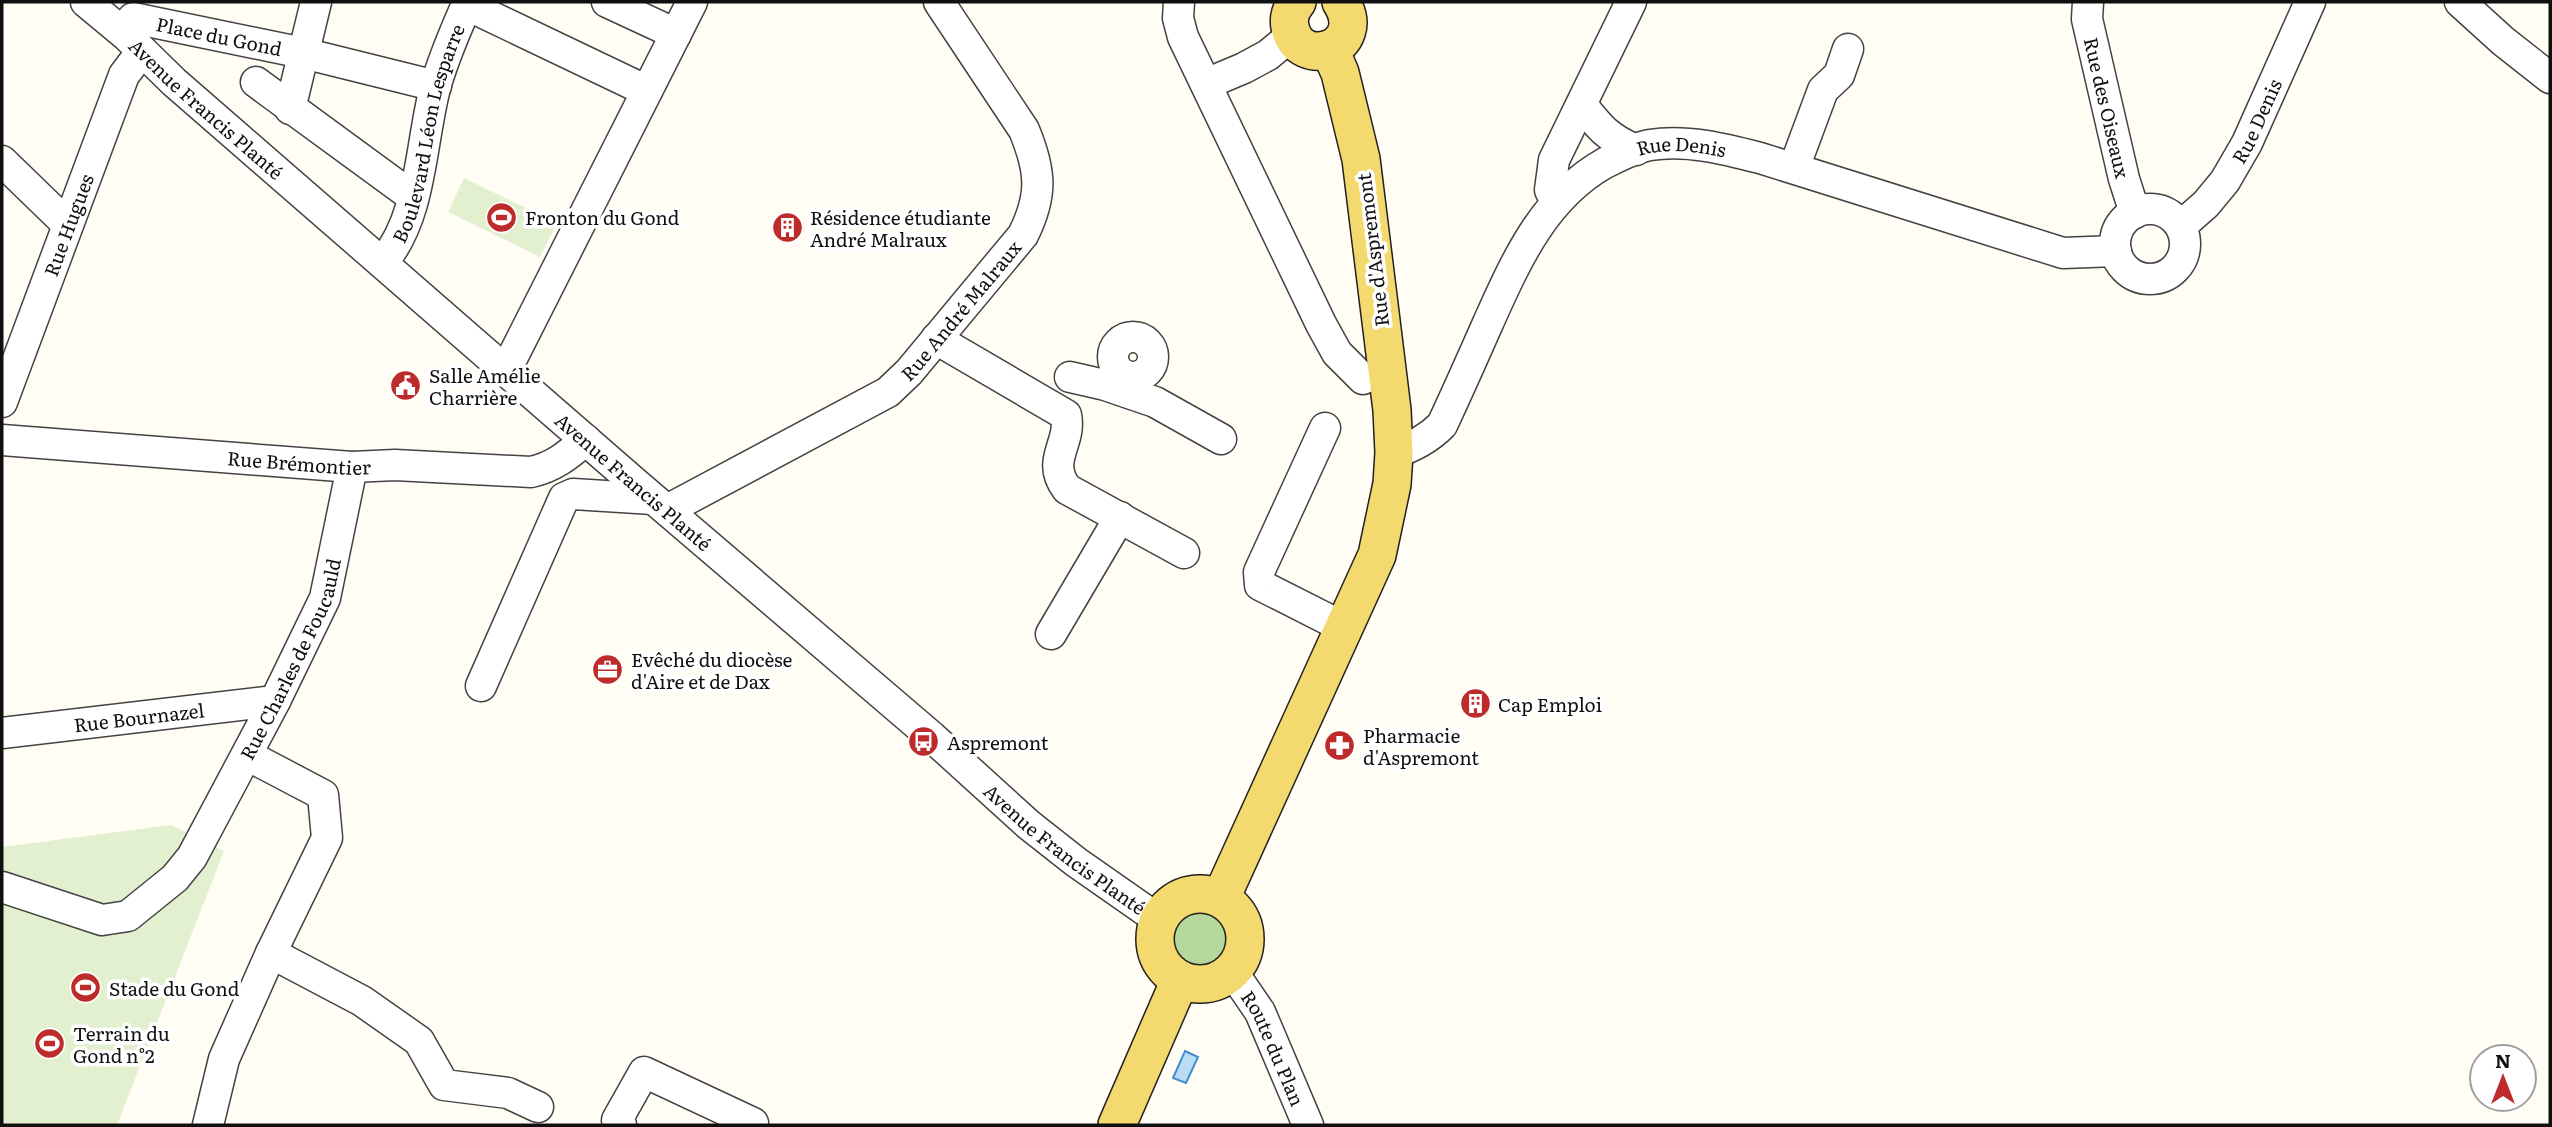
<svg xmlns="http://www.w3.org/2000/svg" width="2552" height="1127" font-family="Literata,serif">
	<style>
		.forest { fill: #b5d99d }
		.pitch { fill: #e3f0cf }
		.water { fill: #badcf5; stroke: #438dca; stroke-width: 2 }
		.lines { fill: none; stroke-linecap: round; stroke-linejoin: round }
		.minor-casing { stroke: #434343; stroke-width: 33 }
		.major-casing { stroke: #212121; stroke-width: 40 }
		.minor { stroke: #fff; stroke-width: 30 }
		.major { stroke: #f4da6e; stroke-width: 37 }
		.labels { text-anchor: middle; dominant-baseline: central; stroke-width: 7; stroke-linejoin: round; paint-order: stroke }
		.street-label { font-size: 19px; fill: #101010; stroke: #fff }
		.poi-label { font-size: 19px; fill: #101010; stroke: #fff; text-anchor: start }
	</style>
	<rect width="100%" height="100%" fill="#fffdf4"/>
	<circle class="forest" cx="1204" cy="941" r="32"/>
	<g class="pitch">
		<path d="M464,178L557,223L540,257L448,212Z"/>
		<path d="M171,825L224,851L117,1125H2V847Z"/>
	</g>
	<path class="water" d="M1185,1051L1198,1057L1186,1083L1173,1078Z"/>
	<g class="lines">
		<defs>
			<g id="minor">
				<path id="s1" d="M86,2L127,36L174,82L635,483L932,737L1029,825L1076,862L1159,920"/>
				<path d="M607,2L676,34"/>
				<path d="M1179,2L1178,18L1183,37L1321,324L1337,353L1363,379"/>
				<path id="s2" d="M2088,2L2087,19L2124,179L2135,213"/>
				<path d="M2460,2L2503,41L2550,78"/>
				<path d="M467,5L647,91"/>
				<path id="s3" d="M133,18L303,53L436,86"/>
				<path d="M256,82L413,197"/>
				<path d="M1206,84L1244,68L1268,55L1291,36"/>
				<path d="M1582,105C1600,128 1608,138 1636,150"/>
				<path d="M290,109L316,2"/>
				<path d="M2,161L67,224"/>
				<path d="M1794,168L1823,90L1839,75L1848,49"/>
				<path d="M1556,202L1550,190L1554,160L1631,2"/>
				<circle cx="2150" cy="244" r="35"/>
				<path id="s4" d="M2181,226L2206,204L2225,181L2247,143L2310,2"/>
				<path id="s5" d="M383,262C422,215 420,146 435,88C443,59 456,29 468,2"/>
				<circle cx="1133" cy="357" r="20"/>
				<path d="M936,339L1066,415C1072,444 1045,460 1067,489L1184,553"/>
				<path d="M506,370L692,2"/>
				<path d="M1070,377L1105,385L1155,402L1221,439"/>
				<path id="s6" d="M2,402L124,75L142,51"/>
				<path d="M1325,428L1259,572L1260,585L1345,628"/>
				<path id="s7" d="M2,440L352,467L395,465L531,472C554,467 568,455 586,440"/>
				<path id="s8" d="M1394,453C1413,447 1428,439 1442,425C1458,391 1473,357 1488,323C1516,261 1543,198 1605,163C1619,156 1634,148 1650,145C1686,139 1725,149 1760,158L2063,253L2116,251"/>
				<path id="s9" d="M667,510L888,392L909,372L1023,235C1043,195 1041,171 1024,130L939,2"/>
				<path d="M1051,634L1120,517"/>
				<path d="M481,686L564,498L573,494L653,499"/>
				<path id="s10" d="M2,733L275,701"/>
				<path id="s11" d="M2,887L102,920L128,916L175,878L192,857L275,701L325,598L352,467"/>
				<path d="M271,953L362,1001L419,1041L444,1085L508,1093L538,1107"/>
				<path id="s12" d="M1232,971L1260,1012L1308,1125"/>
				<path d="M208,1125L224,1059L271,953L327,838L323,795L247,755"/>
				<path d="M621,1125L617,1120L644,1072L753,1123L752,1125"/>
			</g>
			<g id="major">
				<path d="M1297,2C1291,9 1288,18 1290,27C1299,72 1370,48 1341,2"/>
				<circle cx="1200" cy="939" r="45"/>
				<path d="M1221,898L1377,555L1392,484L1394,453L1392,410L1361,159L1340,73L1330,50"/>
				<path d="M1117,1125L1180,980"/>
			</g>
		</defs>
		<use href="#minor" class="minor-casing"/>
		<use href="#major" class="major-casing"/>
		<use href="#minor" class="minor"/>
		<use href="#major" class="major"/>
	</g>
	<defs>
		<symbol id="stadium-disc" viewBox="-11 -11 22 22"><circle r="9.5" fill="#bd2c2b" stroke="#fff"/><path d="M0-5a6.5 5 0 1 0 0 10a6.5 5 0 1 0 0-10ZM-3.5-1.8h7v3.6h-7Z" fill="#fff"/></symbol>
		<symbol id="building-disc" viewBox="-11 -11 22 22"><circle r="9.5" fill="#bd2c2b" stroke="#fff"/><path d="M-4-6H4V6H1V3H-1V6H-4ZM-2.5-4.3h1.7v1.8h-1.7ZM.8-4.3h1.7v1.8H.8ZM-2.5-1h1.7V.8h-1.7ZM.8-1h1.7V.8H.8Z" fill="#fff"/></symbol>
		<symbol id="civic-disc" viewBox="-11 -11 22 22"><circle r="9.5" fill="#bd2c2b" stroke="#fff"/><path d="M-.6-6.5H3V-4.5H.6V-3L4-1V1h2V6H-6V1h2V-1L-.6-3ZM-1.2 2.5V6h2.4V2.5Z" fill="#fff"/></symbol>
		<symbol id="office-disc" viewBox="-11 -11 22 22"><circle r="9.5" fill="#bd2c2b" stroke="#fff"/><path d="M-6-3h4V-5.5h4V-3h4V5H-6ZM-1-4.5V-3h2v-1.5ZM-6 0V1H6V0Z" fill="#fff"/></symbol>
		<symbol id="bus-disc" viewBox="-11 -11 22 22"><circle r="9.5" fill="#bd2c2b" stroke="#fff"/><path d="M-5-6H5V4H4V6H2V4H-2V6H-4V4H-5ZM-3.5-4V0h7V-4ZM-3.5 1.2v1.5H-2V1.2ZM2 1.2v1.5H3.5V1.2Z" fill="#fff"/></symbol>
		<symbol id="pharmacy-disc" viewBox="-11 -11 22 22"><circle r="9.5" fill="#bd2c2b" stroke="#fff"/><path d="M-2-6h4v4h4v4h-4v4h-4v-4h-4v-4h4Z" fill="#fff"/></symbol>
	</defs>
	<g fill-rule="evenodd">
		<use href="#stadium-disc" x="484" y="200" width="35" height="35"/>
		<use href="#building-disc" x="770" y="210" width="35" height="35"/>
		<use href="#civic-disc" x="388" y="368" width="35" height="35"/>
		<use href="#office-disc" x="590" y="652" width="35" height="35"/>
		<use href="#building-disc" x="1458" y="686" width="35" height="35"/>
		<use href="#bus-disc" x="906" y="724" width="35" height="35"/>
		<use href="#pharmacy-disc" x="1322" y="728" width="35" height="35"/>
		<use href="#stadium-disc" x="68" y="970" width="35" height="35"/>
		<use href="#stadium-disc" x="32" y="1026" width="35" height="35"/>
	</g>
	<g class="labels">
		<g class="street-label">
			<text stroke="none"><textPath href="#s3" startOffset="88">Place du Gond</textPath></text>
			<text stroke="none"><textPath href="#s1" startOffset="161">Avenue Francis Planté</textPath></text>
			<text stroke="none"><textPath href="#s2" startOffset="108">Rue des Oiseaux</textPath></text>
			<text stroke="none"><textPath href="#s4" startOffset="131">Rue Denis</textPath></text>
			<text stroke="none"><textPath href="#s5" startOffset="138">Boulevard Léon Lesparre</textPath></text>
			<text stroke="none"><textPath href="#s8" startOffset="450">Rue Denis</textPath></text>
			<text stroke="none"><textPath href="#s6" startOffset="189">Rue Hugues</textPath></text>
			<text transform="translate(1372 250) rotate(-97)">Rue d'Aspremont</text>
			<text stroke="none"><textPath href="#s9" startOffset="360">Rue André Malraux</textPath></text>
			<text stroke="none"><textPath href="#s7" startOffset="298">Rue Brémontier</textPath></text>
			<text stroke="none"><textPath href="#s1" startOffset="728">Avenue Francis Planté</textPath></text>
			<text stroke="none"><textPath href="#s11" startOffset="441">Rue Charles de Foucauld</textPath></text>
			<text stroke="none"><textPath href="#s10" startOffset="138">Rue Bournazel</textPath></text>
			<text stroke="none"><textPath href="#s1" startOffset="1295">Avenue Francis Planté</textPath></text>
			<text stroke="none"><textPath href="#s12" startOffset="88">Route du Plan</textPath></text>
		</g>
		<g class="poi-label">
			<text x="525" y="217">Fronton du Gond</text>
			<text x="810" y="217">Résidence étudiante<tspan x="810" dy="22">André Malraux</tspan></text>
			<text x="429" y="375">Salle Amélie<tspan x="429" dy="22">Charrière</tspan></text>
			<text x="631" y="659">Evêché du diocèse<tspan x="631" dy="22">d'Aire et de Dax</tspan></text>
			<text x="1498" y="704">Cap Emploi</text>
			<text x="1363" y="735">Pharmacie<tspan x="1363" dy="22">d'Aspremont</tspan></text>
			<text x="947" y="742">Aspremont</text>
			<text x="109" y="988">Stade du Gond</text>
			<text x="73" y="1033">Terrain du<tspan x="73" dy="22">Gond n°2</tspan></text>
		</g>
	</g>
	<rect width="2552" height="1127" fill="none" stroke="#101010" stroke-width="7"/>
	<g transform="translate(2503 1078)"><circle r="33" fill="#ffffff" stroke="#9f9f9f" stroke-width="2"/>
	<path d="M0-5L12 26L0 18L-12 26Z" fill="#bd2c2b"/>
	<text y="-10" font-size="19" font-weight="bold" text-anchor="middle" fill="#101010">N</text>
	</g>
</svg>
